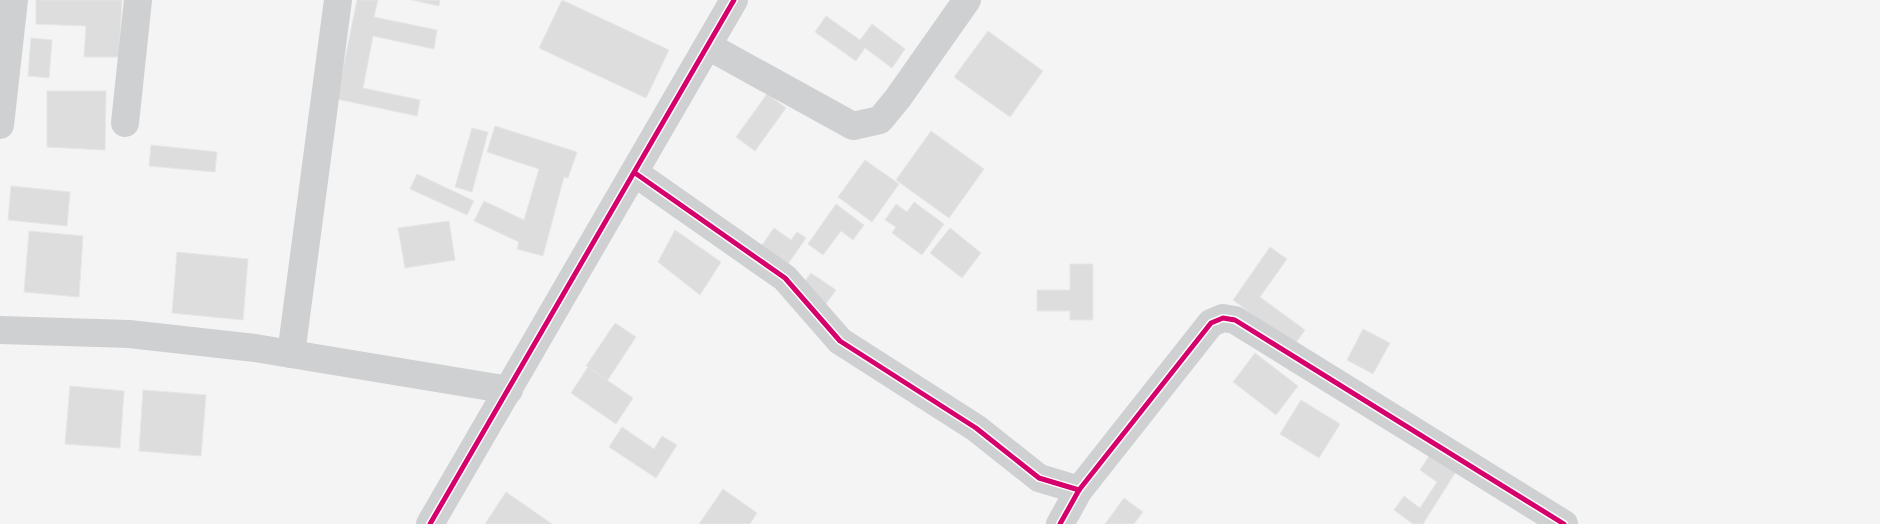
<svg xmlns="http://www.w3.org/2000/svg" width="1880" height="524" font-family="Commissioner,sans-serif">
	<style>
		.building { fill: #ddddde; stroke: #e5e6e7 }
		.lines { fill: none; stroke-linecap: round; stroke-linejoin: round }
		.street { stroke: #ced0d2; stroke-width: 28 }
		.cycleway-casing { stroke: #fff; stroke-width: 8 }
		.cycleway { stroke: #d6006c; stroke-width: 5 }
	</style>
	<rect width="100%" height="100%" fill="#f4f4f4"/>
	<g class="building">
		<path d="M36,0H122L119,57H84L86,26L36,24Z"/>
		<path d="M357,0H378L374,17L437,30L434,49L373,36L363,88L420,100L417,116L337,99Z"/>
		<path d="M412,0H440L439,6Z"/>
		<path d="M562,0L669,50L646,98L539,48Z"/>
		<path d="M826,16L860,40L872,24L905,49L892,68L865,48L856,61L815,32Z"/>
		<path d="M988,31L1043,71L1010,117L954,77Z"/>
		<path d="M31,38L52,40L49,78L28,76Z"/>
		<path d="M47,91H106L105,150L47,147Z"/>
		<path d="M767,94L786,108L755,151L736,137Z"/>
		<path d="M495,126L577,152L568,178L564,177L543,256L517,249L519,242L474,221L484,201L524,220L539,169L487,152Z"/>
		<path d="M472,128L488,132L472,192L455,187Z"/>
		<path d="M931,131L984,169L949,218L896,180Z"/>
		<path d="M151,145L217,152L215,172L149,166Z"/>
		<path d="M865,160L899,184L872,222L838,197Z"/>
		<path d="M417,174L474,201L467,215L410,189Z"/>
		<path d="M11,186L70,192L67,226L8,220Z"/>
		<path d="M914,202L944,224L922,255L892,233L896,227L885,220L896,204L907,212Z"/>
		<path d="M836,204L864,225L853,240L841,231L823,255L808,244Z"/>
		<path d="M449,221L455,260L405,268L398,228Z"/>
		<path d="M774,228L791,240L797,232L806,238L788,264L762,245Z"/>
		<path d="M950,228L981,253L962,278L930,253Z"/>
		<path d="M675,230L721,262L700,295L658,262Z"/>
		<path d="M29,231L83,236L79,297L24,292Z"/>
		<path d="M1270,247L1287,259L1260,297L1305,330L1294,345L1233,300Z"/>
		<path d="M177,252L248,259L243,320L172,313Z"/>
		<path d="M1070,264H1093V320H1070V311H1037V290H1070Z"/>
		<path d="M811,273L836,290L825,305L800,288Z"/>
		<path d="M615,323L636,337L607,381L586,366Z"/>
		<path d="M1363,329L1390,343L1373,374L1347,360Z"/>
		<path d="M1255,353L1298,386L1276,415L1233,382Z"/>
		<path d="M588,367L633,398L616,424L571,393Z"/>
		<path d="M70,386L124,391L120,448L65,444Z"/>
		<path d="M143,390L206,395L201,456L139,451Z"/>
		<path d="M1301,400L1340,424L1319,458L1280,434Z"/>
		<path d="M622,427L654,449L662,436L677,445L656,478L609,447Z"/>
		<path d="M1431,453L1457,470L1423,524H1413L1394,510L1404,496L1420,508L1437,482L1420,470Z"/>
		<path d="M723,489L757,513L750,524H699Z"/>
		<path d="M506,492L552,524H485Z"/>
		<path d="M1124,498L1143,512L1134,524H1105Z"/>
	</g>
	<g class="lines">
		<g class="street">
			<path d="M708,46L853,126L880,120L898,98L967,0"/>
			<path d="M125,123L138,0"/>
			<path d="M0,125L14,0"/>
			<path d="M635,173L785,278L840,341L976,428L1039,478L1079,490"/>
			<path d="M0,330L129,334L255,348L509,390"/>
			<path d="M291,354L338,0"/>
			<path d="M430,524L734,0"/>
			<path d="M1060,524L1079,490L1211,323L1223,318L1235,320L1564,524"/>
		</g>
		<defs>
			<g id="cycleway">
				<path d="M635,173L785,278L840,341L976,428L1039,478L1079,490"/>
				<path d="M430,524L734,0"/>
				<path d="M1060,524L1079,490L1211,323L1223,318L1235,320L1564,524"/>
			</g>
		</defs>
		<use href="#cycleway" class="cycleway-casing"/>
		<use href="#cycleway" class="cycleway"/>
	</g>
</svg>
